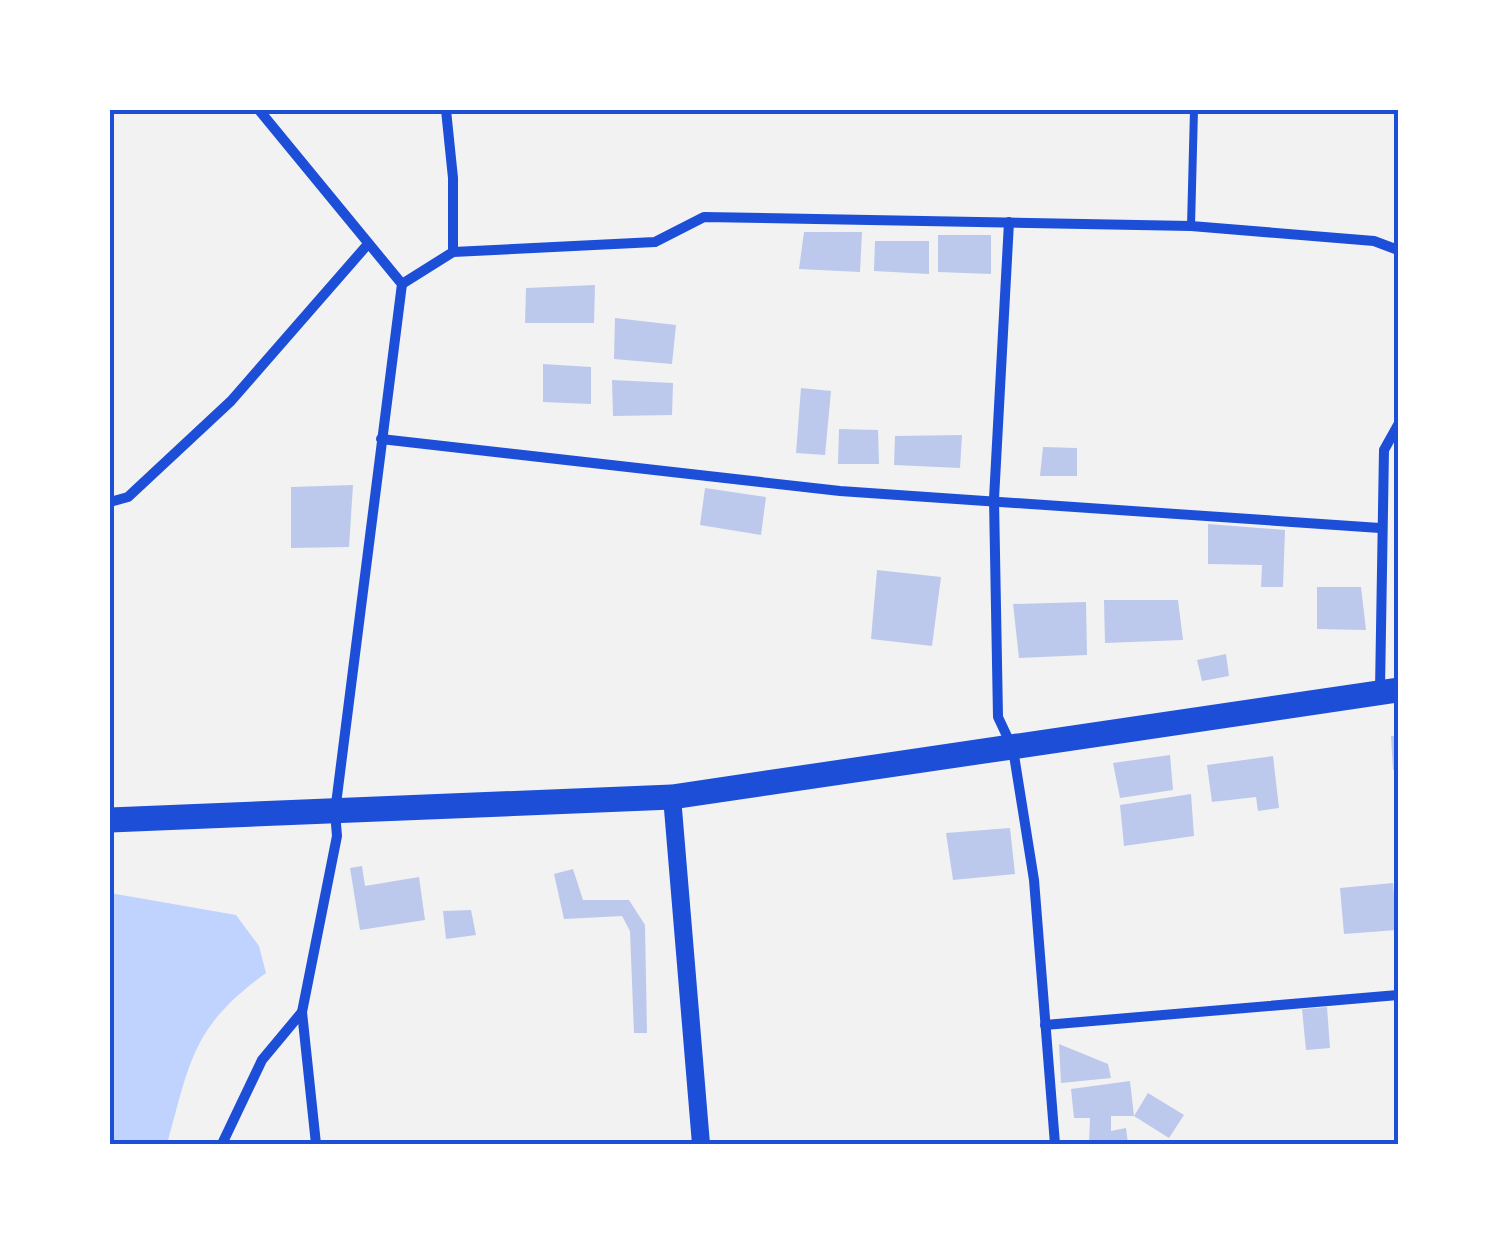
<svg xmlns="http://www.w3.org/2000/svg" width="1508" height="1254" font-family="'Fira Sans',sans-serif">
	<style>
		.water { fill: #bfd3fe }
		.building { fill: #bdc9ec }
		.lines { fill: none; stroke-linecap: round; stroke-linejoin: round }
		.service { stroke: #1d4ed8; stroke-width: 8 }
		.minor { stroke: #1d4ed8; stroke-width: 10 }
		.tertiary { stroke: #1d4ed8; stroke-width: 18 }
		.primary { stroke: #1d4ed8; stroke-width: 25 }
		.neatline { fill: none; stroke: #1d4ed8; stroke-width: 4 }
	</style>
	<rect width="100%" height="100%" fill="#f2f2f2"/>
	<path class="water" d="M110,893L236,915L259,946L266,973C192,1026 190,1062 167,1144H110Z"/>
	<g class="building">
		<path d="M804,232H862L860,272L799,269Z"/>
		<path d="M938,235H991V274L938,272Z"/>
		<path d="M875,241H929V274L874,271Z"/>
		<path d="M595,285L594,323H525L526,288Z"/>
		<path d="M615,318L676,325L672,364L614,359Z"/>
		<path d="M543,364L591,367V404L543,402Z"/>
		<path d="M612,380L673,383L672,415L613,416Z"/>
		<path d="M801,388L831,391L825,455L796,453Z"/>
		<path d="M839,429L878,430L879,464H838Z"/>
		<path d="M962,435L960,468L894,465L895,436Z"/>
		<path d="M1043,447L1077,448V476H1040Z"/>
		<path d="M353,485L349,547L291,548V487Z"/>
		<path d="M705,488L766,497L761,535L700,525Z"/>
		<path d="M1208,524L1285,530L1283,587H1261L1262,565L1208,564Z"/>
		<path d="M877,570L941,577L932,646L871,639Z"/>
		<path d="M1317,587H1361L1366,630L1317,629Z"/>
		<path d="M1104,600H1178L1183,640L1105,643Z"/>
		<path d="M1086,602L1087,655L1019,658L1013,604Z"/>
		<path d="M1226,654L1229,676L1202,681L1197,660Z"/>
		<path d="M1391,736H1398V770H1393Z"/>
		<path d="M1170,755L1173,790L1120,798L1113,763Z"/>
		<path d="M1273,756L1279,808L1258,811L1256,797L1212,802L1207,765Z"/>
		<path d="M1191,794L1194,836L1124,846L1120,805Z"/>
		<path d="M1010,828L1015,874L953,880L946,833Z"/>
		<path d="M362,866L365,886L419,877L425,920L360,930L350,868Z"/>
		<path d="M573,869L583,900H629L645,925L647,1033H634L630,931L622,916L564,919L554,874Z"/>
		<path d="M1393,883L1397,930L1344,934L1340,888Z"/>
		<path d="M471,910L476,935L446,939L443,911Z"/>
		<path d="M1327,1007L1330,1048L1306,1050L1302,1009Z"/>
		<path d="M1059,1044L1108,1064L1111,1078L1061,1083Z"/>
		<path d="M1130,1081L1134,1116H1111V1131L1126,1128L1128,1144H1089L1090,1118H1074L1071,1089Z"/>
		<path d="M1148,1093L1184,1115L1169,1138L1134,1116Z"/>
	</g>
	<g class="lines">
		<path class="service" d="M1191,226L1194,110"/>
		<g class="minor">
			<path d="M259,110L402,284L335,812L337,836L302,1012L316,1144"/>
			<path d="M446,110L453,178V252"/>
			<path d="M1009,222L994,499L998,717L1013,749L1034,880L1055,1144"/>
			<path d="M402,284L453,252L655,242L704,217L1191,226L1374,241L1398,250"/>
			<path d="M381,439L840,491L1380,528"/>
			<path d="M110,502L128,497L231,401L368,244"/>
			<path d="M1380,690L1384,450L1398,425"/>
			<path d="M1045,1025L1398,995"/>
			<path d="M222,1144L262,1060L302,1012"/>
		</g>
		<path class="tertiary" d="M672,797L701,1144"/>
		<path class="primary" d="M110,820L672,797L1398,690"/>
	</g>
	<rect width="1508" height="1254" fill="none" stroke="#ffffff" stroke-width="225"/>
	<rect x="112" y="112" width="1284" height="1030" class="neatline"/>
</svg>
